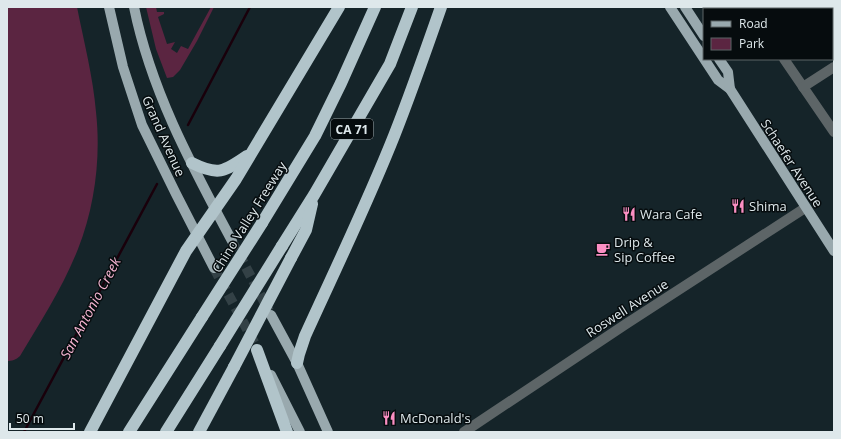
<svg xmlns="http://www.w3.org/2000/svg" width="841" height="439" font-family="'Open Sans',sans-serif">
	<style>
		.green { fill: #5b2541 }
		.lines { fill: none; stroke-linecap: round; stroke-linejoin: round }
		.stream { stroke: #19000b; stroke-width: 2.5 }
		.major-tunnel { stroke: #334146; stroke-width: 10; stroke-dasharray: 10 5; stroke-linecap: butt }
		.minor { stroke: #5d6567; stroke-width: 10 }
		.major { stroke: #99a9ae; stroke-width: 10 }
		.highway { stroke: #b1c4ca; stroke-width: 12 }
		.highway-bridge { stroke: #b1c4ca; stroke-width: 12 }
		.labels { text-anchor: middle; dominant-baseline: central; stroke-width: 3; stroke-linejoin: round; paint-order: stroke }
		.shield { fill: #060c0e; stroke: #9da6a9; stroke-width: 1 }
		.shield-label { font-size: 12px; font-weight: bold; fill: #dee8eb }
		.street-label { font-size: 13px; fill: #dee8eb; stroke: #060c0e }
		.poi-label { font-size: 13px; fill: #dee8eb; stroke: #060c0e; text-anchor: start }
		.water-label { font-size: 14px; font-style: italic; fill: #f5b4d1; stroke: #060c0e }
	</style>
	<rect width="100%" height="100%" fill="#152429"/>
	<g class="green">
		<path d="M7,7H77C84,42 93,77 96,112C101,157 95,206 78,249C63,287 41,321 20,356C16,360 12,361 7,361Z"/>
		<path d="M146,7H156L157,12H164V14L158,17L167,44L175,42L171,49L177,53L181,46L188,49L211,7H214L197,41L180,70L173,77L167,78L156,49Z"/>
	</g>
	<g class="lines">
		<g class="stream">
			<path d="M188,125L250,7"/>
			<path d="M24,432L157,184"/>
		</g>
		<g class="major-tunnel">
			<path d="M232,241L269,311"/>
			<path d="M214,268L255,344"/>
		</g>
		<g class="minor">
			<path d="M763,9L765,7"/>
			<path d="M784,59L834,132"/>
			<path d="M803,87L834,67"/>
			<path d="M464,432L626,324L805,208"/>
		</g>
		<g class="major">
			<path d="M109,7L123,67L142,125L176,194L214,268"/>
			<path d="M134,7C151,91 192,166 232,241"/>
			<path d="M670,7L718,80L730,89L834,251"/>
			<path d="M685,7L704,36"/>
			<path d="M719,59L728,72L730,89"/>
			<path d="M271,315L297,363L328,432"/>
			<path d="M271,375L300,432"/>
		</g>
		<g class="highway">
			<path d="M192,163C218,176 224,172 247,156"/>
			<path d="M262,223L315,136L341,83L375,7"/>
			<path d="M282,246L314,195L390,64L412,7"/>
			<path d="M291,258L306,230L312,204"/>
			<path d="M257,350L287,432"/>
			<path d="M297,363L299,354L305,336C335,270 367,204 394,136C411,93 426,50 441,7"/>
			<path d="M90,432L186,251L236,179L339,7"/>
			<path d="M129,432L202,317"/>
			<path d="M166,432L220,346"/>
			<path d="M199,432L234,367"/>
		</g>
		<g class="highway-bridge">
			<path d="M202,317L262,223"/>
			<path d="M220,346L282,246"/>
			<path d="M234,367L291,258"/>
		</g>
	</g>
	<defs>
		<symbol id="restaurant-bare" viewBox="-9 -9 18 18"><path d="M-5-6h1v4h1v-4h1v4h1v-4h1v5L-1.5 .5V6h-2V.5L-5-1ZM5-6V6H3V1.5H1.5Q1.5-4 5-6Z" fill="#fb8fc3" stroke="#060c0e" stroke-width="2.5" paint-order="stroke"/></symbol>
		<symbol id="cafe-bare" viewBox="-9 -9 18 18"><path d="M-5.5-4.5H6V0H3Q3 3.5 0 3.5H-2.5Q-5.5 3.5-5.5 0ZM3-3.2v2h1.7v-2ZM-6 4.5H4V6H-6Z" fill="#fb8fc3" stroke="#060c0e" stroke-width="2.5" paint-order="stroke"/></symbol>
	</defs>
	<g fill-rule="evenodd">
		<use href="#restaurant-bare" x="728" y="196" width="20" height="20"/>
		<use href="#restaurant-bare" x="619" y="204" width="20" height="20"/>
		<use href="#cafe-bare" x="593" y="239" width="20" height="20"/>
		<use href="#restaurant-bare" x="379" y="408" width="20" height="20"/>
	</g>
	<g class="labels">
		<rect class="shield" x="331" y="119" width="42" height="20" rx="3"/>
		<g class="shield-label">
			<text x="352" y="129">CA 71</text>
		</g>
		<g class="street-label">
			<text transform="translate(164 136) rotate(66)">Grand Avenue</text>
			<text transform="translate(792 163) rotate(57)">Schaefer Avenue</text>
			<text transform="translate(249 217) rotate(-58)">Chino Valley Freeway</text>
			<text transform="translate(627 308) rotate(-33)">Roswell Avenue</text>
		</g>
		<g class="poi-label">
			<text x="749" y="206">Shima</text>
			<text x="640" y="214">Wara Cafe</text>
			<text x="614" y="242">Drip &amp;<tspan x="614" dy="15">Sip Coffee</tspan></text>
			<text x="400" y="418">McDonald's</text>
		</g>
		<g class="water-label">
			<text transform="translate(90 308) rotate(-62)">San Antonio Creek</text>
		</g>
	</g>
	<rect width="841" height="439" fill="none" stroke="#dee8eb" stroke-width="16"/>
	<rect x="703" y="8" width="130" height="52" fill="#060c0e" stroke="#5c6466"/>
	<rect x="711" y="21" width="20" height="6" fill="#99a9ae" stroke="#5c6466"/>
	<text x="739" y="28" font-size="12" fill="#dee8eb">Road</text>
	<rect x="711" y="38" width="20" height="12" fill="#5b2541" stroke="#5c6466"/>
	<text x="739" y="48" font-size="12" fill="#dee8eb">Park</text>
	<path d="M10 423v6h64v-6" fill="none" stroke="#dee8eb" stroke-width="2"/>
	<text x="16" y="423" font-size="12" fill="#dee8eb" stroke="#060c0e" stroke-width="3" paint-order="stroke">50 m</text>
</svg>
